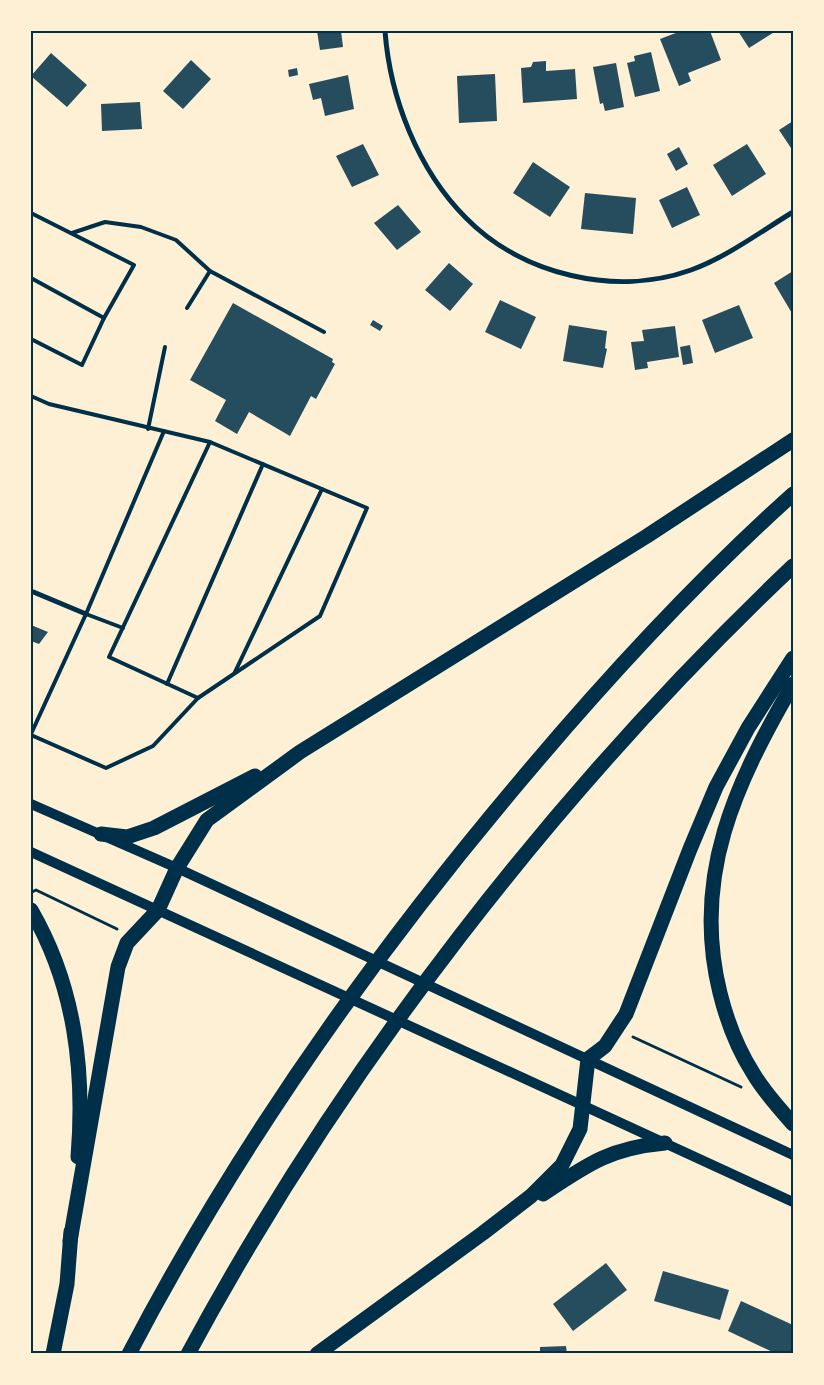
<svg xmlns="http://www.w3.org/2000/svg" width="824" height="1385" font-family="Overpass,sans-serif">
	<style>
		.building { fill: #264d5e }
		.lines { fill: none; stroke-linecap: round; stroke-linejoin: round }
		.path { stroke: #003049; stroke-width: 3 }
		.service { stroke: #003049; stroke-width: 4 }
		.minor { stroke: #003049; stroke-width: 5 }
		.secondary { stroke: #003049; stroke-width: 10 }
		.motorway { stroke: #003049; stroke-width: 15 }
		.neatline { fill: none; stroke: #003049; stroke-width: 2 }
	</style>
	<rect width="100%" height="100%" fill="#fdf0d5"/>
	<g class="building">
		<path d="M317,31H341L343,47L320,50Z"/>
		<path d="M681,31H710L721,60L688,73L691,81L679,86L660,39Z"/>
		<path d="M738,31H776L749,48Z"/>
		<path d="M651,52L660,91L635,97L627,63L635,61L634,56Z"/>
		<path d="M51,53L87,85L67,107L31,76Z"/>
		<path d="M191,60L211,79L183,109L163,91Z"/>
		<path d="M546,61V71L575,69L577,99L523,103L521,68L531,67L533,62Z"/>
		<path d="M616,63L624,107L605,111L603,103L600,104L593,67Z"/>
		<path d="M297,68L298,75L289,77L288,70Z"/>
		<path d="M495,74L497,121L459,123L457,76Z"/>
		<path d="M348,75L354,109L325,116L321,98L313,100L309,84Z"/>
		<path d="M140,102L142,129L102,131L101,104Z"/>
		<path d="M793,121V151L779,130Z"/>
		<path d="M363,144L379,175L352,187L336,156Z"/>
		<path d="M747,144L766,174L732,196L713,165Z"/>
		<path d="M679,147L688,164L676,171L667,154Z"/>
		<path d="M533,162L570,187L550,217L513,193Z"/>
		<path d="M687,187L700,215L672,228L659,200Z"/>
		<path d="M585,193L636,198L633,234L581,229Z"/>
		<path d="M398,205L421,232L397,250L374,223Z"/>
		<path d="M449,263L473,284L450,311L425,290Z"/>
		<path d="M793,271V315L774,283Z"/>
		<path d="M500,300L536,317L521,349L485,332Z"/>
		<path d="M233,303L333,359L332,362L335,364L316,399L311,396L290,436L249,412L237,434L215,421L226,400L190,380Z"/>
		<path d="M739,305L753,338L715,353L702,320Z"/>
		<path d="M373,320L383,326L380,331L370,325Z"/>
		<path d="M569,325L607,331L605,348L607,349L603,368L563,361Z"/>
		<path d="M675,326L679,357L647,362L648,368L635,370L631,342L644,341L642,330Z"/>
		<path d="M690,345L693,363L683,365L680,347Z"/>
		<path d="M31,625L48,632L39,644L31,641Z"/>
		<path d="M606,1263L627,1290L573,1331L553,1304Z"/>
		<path d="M663,1271L729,1290L720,1320L654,1301Z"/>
		<path d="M741,1301L793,1325V1354H777L728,1331Z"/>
		<path d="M566,1346L567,1354H540V1347Z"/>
	</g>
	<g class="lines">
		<g class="path">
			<path d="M32,892L36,890L117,929"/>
			<path d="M633,1037L741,1087"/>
		</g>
		<g class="service">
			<path d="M31,213L134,265L104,318L31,278"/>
			<path d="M72,233L105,222L141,227L176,240L210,271L324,332"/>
			<path d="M187,308L210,271"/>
			<path d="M31,339L82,365L104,318"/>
			<path d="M31,396L49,404L210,442L367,508L320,616L198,698L153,746L106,768L31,735"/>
			<path d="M148,429L165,347"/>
			<path d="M86,614L123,628"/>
			<path d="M235,672L322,489"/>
			<path d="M167,684L263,464"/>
			<path d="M198,698L109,657L210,442"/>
			<path d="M31,734L86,614L164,431"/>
		</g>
		<g class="minor">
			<path d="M385,31C390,98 418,170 466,218C522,275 616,297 691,270C727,257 760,232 793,212"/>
			<path d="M31,591L86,614"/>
		</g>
		<g class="secondary">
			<path d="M31,804L177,868L793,1155"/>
			<path d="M31,852L793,1202"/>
		</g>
		<g class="motorway">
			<path d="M793,684C736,783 691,876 720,993C727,1021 737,1048 753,1073C764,1092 779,1108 793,1124"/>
			<path d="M101,834L127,837L154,828L255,776"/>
			<path d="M31,910C75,986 85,1070 78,1157"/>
			<path d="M543,1194C588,1164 610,1148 665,1143"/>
			<path d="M70,1241L118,967L127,943L158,910L177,868L207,820L300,752L647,536L793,440"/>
			<path d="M53,1354L67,1284L71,1232"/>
			<path d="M129,1354C235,1151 373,955 521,780C605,680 695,582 793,494"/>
			<path d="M188,1354C343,1066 556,791 793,566"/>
			<path d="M317,1354L483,1233L531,1196L562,1165L580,1129L588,1059L605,1046L626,1014L690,849L716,787L748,728L793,658"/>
		</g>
	</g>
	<rect width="824" height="1385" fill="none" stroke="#fdf0d5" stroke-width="65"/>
	<rect x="32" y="32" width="760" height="1320" class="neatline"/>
</svg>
